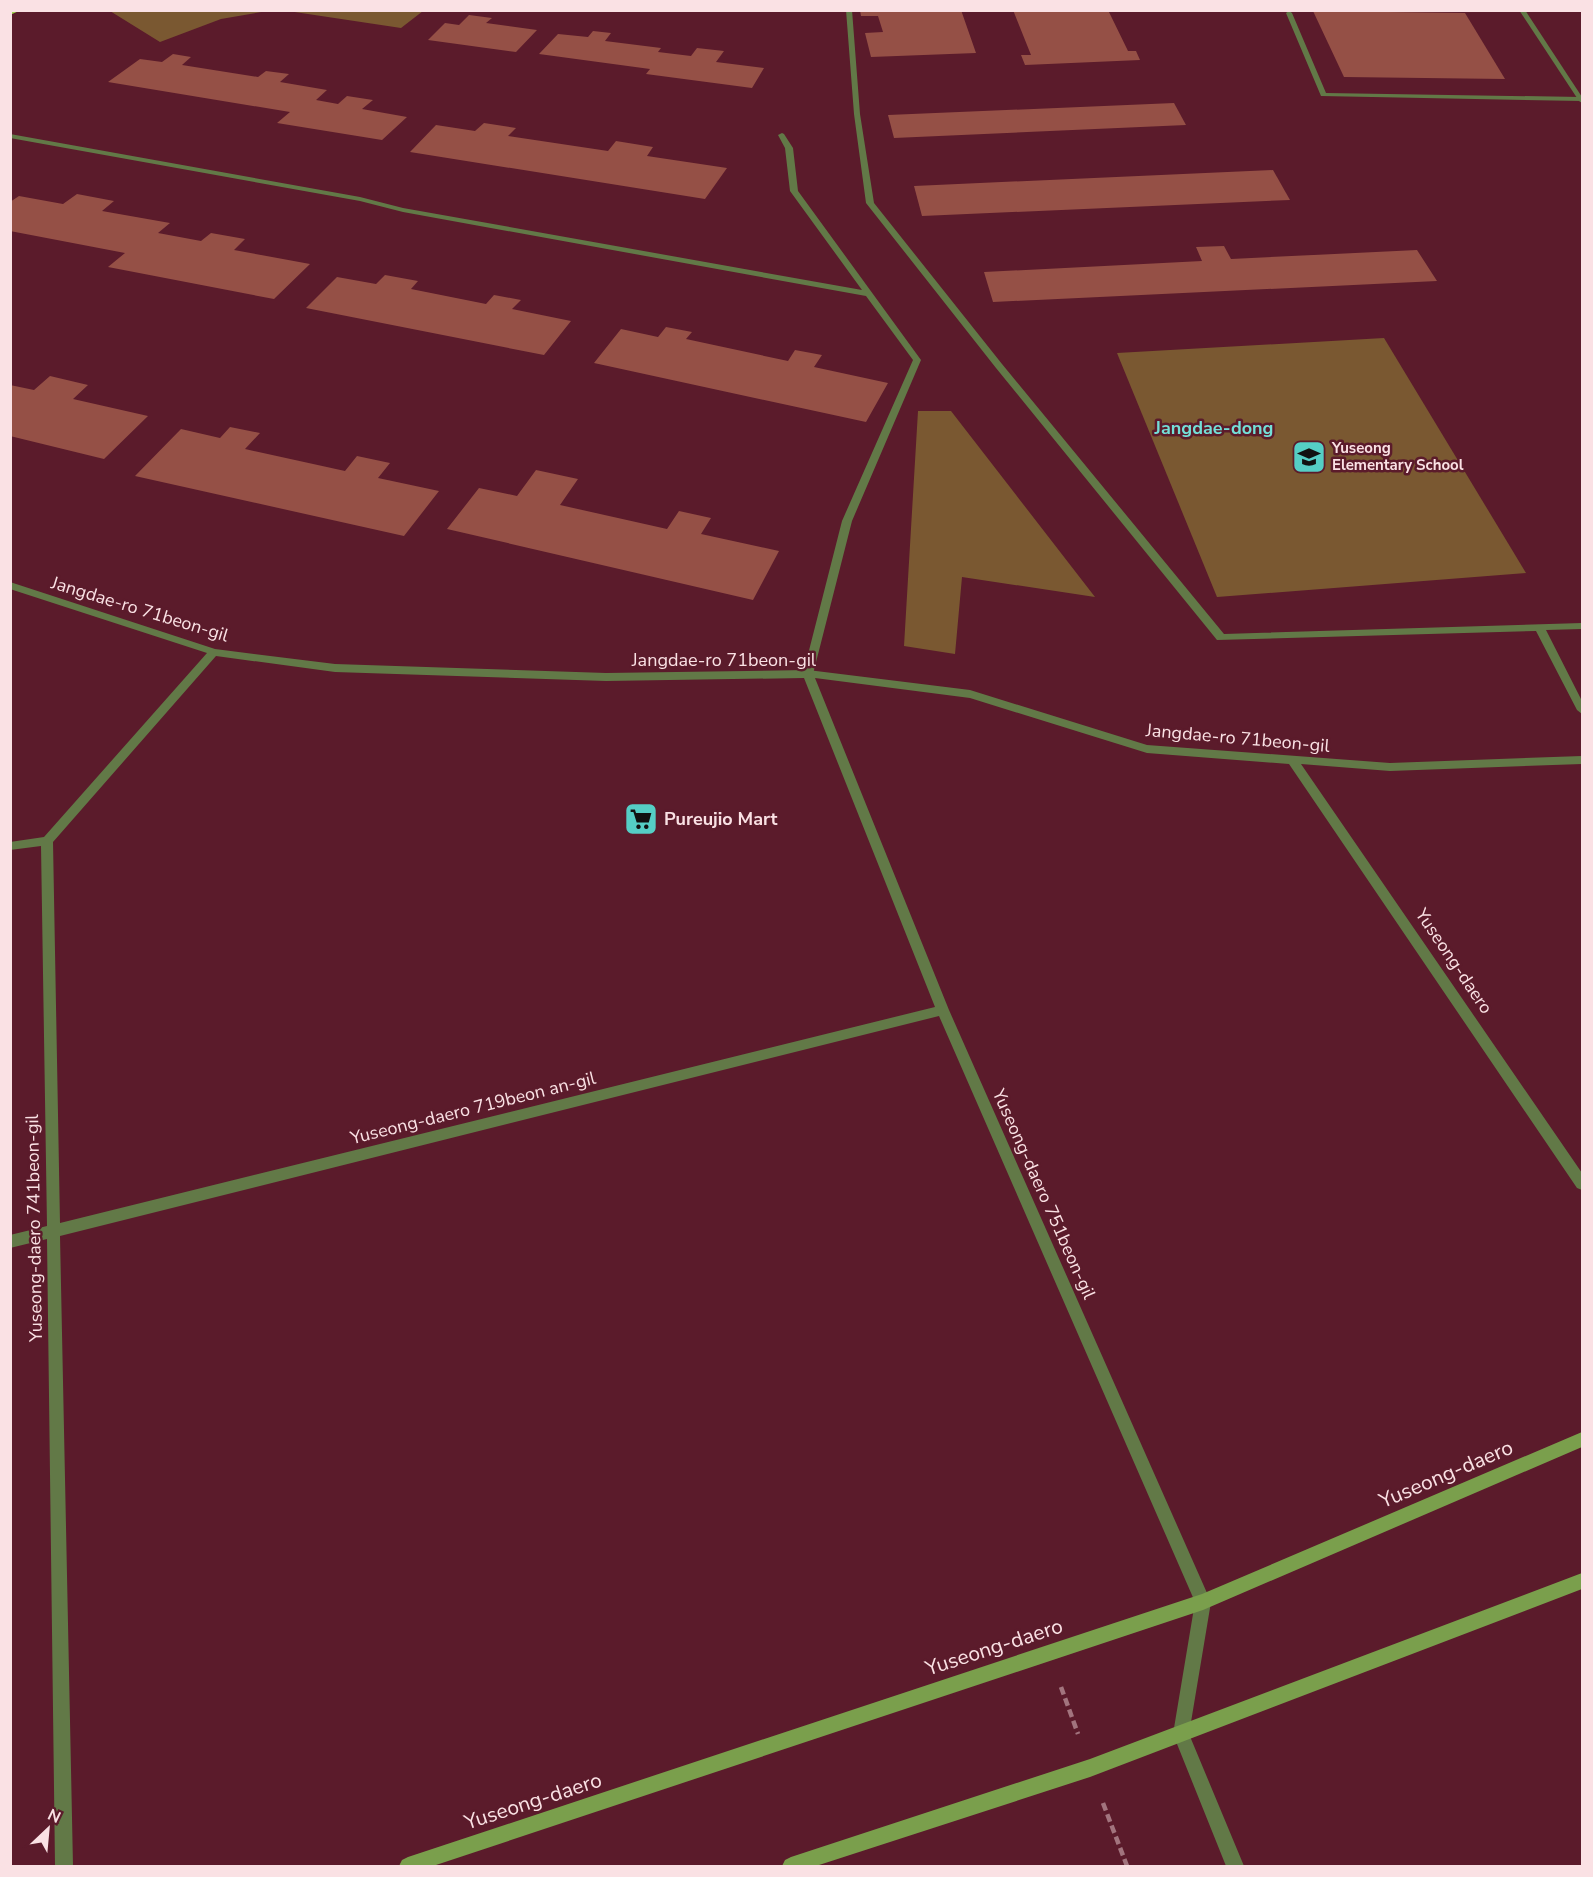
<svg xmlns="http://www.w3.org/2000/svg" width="1593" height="1877" font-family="'Nunito Sans',sans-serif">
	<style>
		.green { fill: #7a5831 }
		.building { fill: #955046 }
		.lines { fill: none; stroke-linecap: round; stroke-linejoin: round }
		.path { stroke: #a2747e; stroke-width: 4.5; stroke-dasharray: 8 4; stroke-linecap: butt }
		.service { fill: #627947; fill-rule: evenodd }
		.minor { fill: #627947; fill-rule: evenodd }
		.tertiary { fill: #627947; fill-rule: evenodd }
		.secondary { fill: #7a9f4c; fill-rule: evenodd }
		.motorway { fill: #9dd64e; fill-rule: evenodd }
		.labels { text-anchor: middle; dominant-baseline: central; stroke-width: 5; stroke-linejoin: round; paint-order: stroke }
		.far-poi-label { font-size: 15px; font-weight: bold; fill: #fae1e4; stroke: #5b1b2b; text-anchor: start }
		.far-quarter-label { font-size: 18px; font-weight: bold; fill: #74dfd7; stroke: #5b1b2b }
		.street-label { font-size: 18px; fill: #fae1e4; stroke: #5b1b2b }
		.poi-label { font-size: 18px; font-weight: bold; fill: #fae1e4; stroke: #5b1b2b; text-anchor: start }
		.near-street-label { font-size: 21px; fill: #fae1e4; stroke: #5b1b2b }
	</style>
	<rect width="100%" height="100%" fill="#5b1b2b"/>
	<g class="green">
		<path d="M110,11H267L221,19L160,42Z"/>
		<path d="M288,11H423L401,28Z"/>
		<path d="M1384,338L1526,573L1217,597L1117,353Z"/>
		<path d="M918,411H951L1095,597L962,577L955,654L904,646Z"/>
	</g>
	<g class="building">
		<path d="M860,10H961L976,53L871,57L865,33L883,32L878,16H861Z"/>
		<path d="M1013,10H1108L1128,51H1136L1140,60L1025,65L1021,55H1031Z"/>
		<path d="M1313,11L1465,13L1505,79L1344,77Z"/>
		<path d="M469,15L492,18L486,23L537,30L516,52L428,40L445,23L459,25Z"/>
		<path d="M593,31L611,33L605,41L661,48L658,52L691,56L697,48L724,51L716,62L764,68L752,88L646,74L650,69L539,54L558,34L588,37Z"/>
		<path d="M173,54L191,57L182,65L258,77L266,71L289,74L280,82L327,90L316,100L338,104L347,96L373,100L362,109L407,117L382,140L277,123L290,112L108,82L140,59L162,62Z"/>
		<path d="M1174,103L1186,125L894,138L888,115Z"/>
		<path d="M484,123L516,128L508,136L608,151L616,141L653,147L647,156L727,168L705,199L410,152L436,125L475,131Z"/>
		<path d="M1273,170L1290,200L922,216L914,186Z"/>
		<path d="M77,194L114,201L102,211L170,223L158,233L201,241L211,233L245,239L234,250L310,264L274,299L108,267L125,253L10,231V202L19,196L63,204Z"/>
		<path d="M1224,246L1231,259L1417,250L1437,281L993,302L984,272L1202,261L1196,247Z"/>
		<path d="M385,275L418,281L411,289L486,304L494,295L521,300L512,309L571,321L544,355L306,308L337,277L376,284Z"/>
		<path d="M666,327L692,332L686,339L788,361L795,350L822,355L814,367L888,383L866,422L594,363L621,329L658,337Z"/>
		<path d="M50,376L88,385L73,399L148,416L104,459L10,436V385L34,390Z"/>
		<path d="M230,427L260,433L245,449L345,471L357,456L390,463L378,478L439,491L404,536L135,476L181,429L220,438Z"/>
		<path d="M536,470L578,479L560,505L667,529L679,511L711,518L701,534L779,551L753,600L447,529L479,488L517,496Z"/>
	</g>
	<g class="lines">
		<g class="path">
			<path d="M1061,1687L1078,1734"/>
			<path d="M1103,1803L1127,1866"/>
		</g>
		<g class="service">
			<path d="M846,10H852L860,114L874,203L1002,364L1224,634L1582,623V629L1546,630L1582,701V714L1577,710L1536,631L1217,640L996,368L866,203L854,114Z"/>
			<path d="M1289,11L1292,13L1326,93L1581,97L1582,101L1321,96L1286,13Z"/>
			<path d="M782,133L784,134L793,148L798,191L921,360L852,521L813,674L808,678L803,674L842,521L913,360L866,296L403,212L360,201L10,138V134L360,197L403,208L862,290L790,191L785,148L778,135Z"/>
		</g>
		<path class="minor" d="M10,582L215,649L335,664L606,673L808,670L970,690L1147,745L1390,763L1582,756V764L1390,771L1301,764L1582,1173V1190L1577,1188L1289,764L1147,753L970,698L815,678L949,1010L1211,1602L1189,1734L1244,1866H1226L1173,1734L1195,1602L939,1016L60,1236L73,1866H55L47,1239L10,1248V1235L47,1226L41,846L10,850V842L44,837L207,653L10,589ZM216,656L335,672L606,681L804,678L935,1007L60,1223L53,842Z"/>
		<path class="tertiary" d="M1519,10H1525L1582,97V103L1579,101Z"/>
		<g class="secondary">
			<path d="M1582,1432V1447L1203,1610L433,1866H399L402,1860L408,1857L1202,1594Z"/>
			<path d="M1582,1573V1589L1090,1777L816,1866H782L785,1860L791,1857L1090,1759Z"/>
		</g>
		<path class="motorway" d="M10,10H21L10,15Z"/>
	</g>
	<defs>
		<symbol id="school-square" viewBox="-11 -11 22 22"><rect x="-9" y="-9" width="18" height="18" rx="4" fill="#55cec5" stroke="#5b1b2b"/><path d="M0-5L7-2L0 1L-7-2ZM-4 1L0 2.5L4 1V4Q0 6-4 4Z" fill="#111"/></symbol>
		<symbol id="supermarket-square" viewBox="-11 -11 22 22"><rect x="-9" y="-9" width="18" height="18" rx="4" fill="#55cec5" stroke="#5b1b2b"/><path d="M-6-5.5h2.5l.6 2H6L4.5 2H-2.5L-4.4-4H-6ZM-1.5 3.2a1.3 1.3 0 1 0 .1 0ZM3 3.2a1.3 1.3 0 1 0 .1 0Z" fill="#111"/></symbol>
	</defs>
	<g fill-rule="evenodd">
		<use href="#school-square" x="1290" y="438" width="38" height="38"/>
		<use href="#supermarket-square" x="622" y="800" width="38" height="38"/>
	</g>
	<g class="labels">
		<g class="far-poi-label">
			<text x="1332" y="448">Yuseong<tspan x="1332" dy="17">Elementary School</tspan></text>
		</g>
		<g class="far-quarter-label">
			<text x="1214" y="428">Jangdae-dong</text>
		</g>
		<g class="street-label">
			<text transform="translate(140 609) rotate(17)">Jangdae-ro 71beon-gil</text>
			<text x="724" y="660">Jangdae-ro 71beon-gil</text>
			<text transform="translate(1238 738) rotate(5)">Jangdae-ro 71beon-gil</text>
			<text transform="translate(1454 961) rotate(56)">Yuseong-daero</text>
			<text transform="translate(473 1108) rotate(-14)">Yuseong-daero 719beon an-gil</text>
			<text transform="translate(1044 1194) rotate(66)">Yuseong-daero 751beon-gil</text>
			<text transform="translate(34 1228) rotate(-91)">Yuseong-daero 741beon-gil</text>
		</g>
		<g class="poi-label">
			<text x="664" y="819">Pureujio Mart</text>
		</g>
		<g class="near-street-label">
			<text transform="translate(1446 1474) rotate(-23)">Yuseong-daero</text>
			<text transform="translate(994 1647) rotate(-18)">Yuseong-daero</text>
			<text transform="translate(533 1801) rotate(-18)">Yuseong-daero</text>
		</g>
	</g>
	<rect width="1593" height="1877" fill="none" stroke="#fae1e4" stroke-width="24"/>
	<g transform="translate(48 1829) rotate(26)" stroke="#5b1b2b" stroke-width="4.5" paint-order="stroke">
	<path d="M0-4.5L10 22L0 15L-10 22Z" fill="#fae1e4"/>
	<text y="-9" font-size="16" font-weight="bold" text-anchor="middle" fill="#fae1e4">N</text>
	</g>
</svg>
